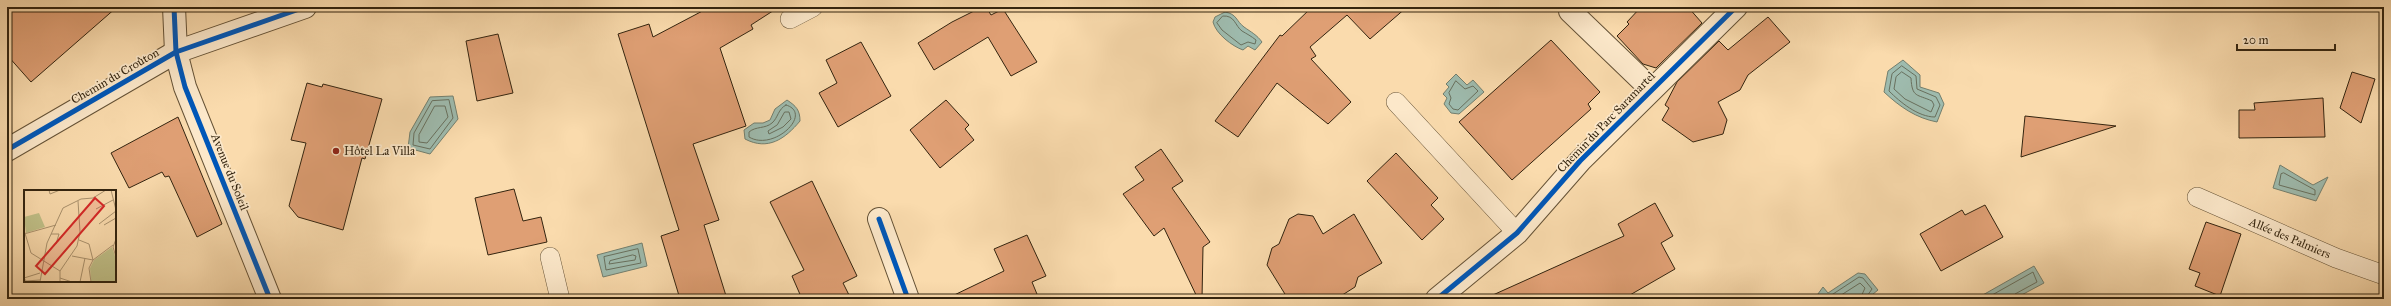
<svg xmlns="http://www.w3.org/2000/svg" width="2391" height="306" font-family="'IM FELL Great Primer',serif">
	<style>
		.water { fill: #9ebbae; stroke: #737f6e }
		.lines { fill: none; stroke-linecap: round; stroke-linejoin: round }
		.shore { stroke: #68705e; stroke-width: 1 }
		.building { fill: #df9f74; stroke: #33240f }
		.service-casing { stroke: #655236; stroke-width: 20 }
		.minor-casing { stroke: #655236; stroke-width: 24 }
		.service { stroke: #fce8ca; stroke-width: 19 }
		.minor { stroke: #fce8ca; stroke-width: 22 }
		.cycleway-casing { stroke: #fce8ca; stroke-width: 8 }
		.cycleway { stroke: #0057b8; stroke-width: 5 }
		.poi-dot { fill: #8f2418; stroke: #fce8ca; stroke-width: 1.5 }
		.labels { text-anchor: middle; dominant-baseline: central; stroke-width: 3.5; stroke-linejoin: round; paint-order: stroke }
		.street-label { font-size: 12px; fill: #33240f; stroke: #fce8ca }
		.poi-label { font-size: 12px; fill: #33240f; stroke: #fce8ca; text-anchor: start }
		.inset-road { fill: none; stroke: #aa926e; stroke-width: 1 }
		.view { fill: #d62828; fill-opacity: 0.15; stroke: #d62828; stroke-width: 2 }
		.inset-edge { fill: none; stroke: #33240f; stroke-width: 2 }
	</style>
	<rect width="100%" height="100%" fill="#fadbad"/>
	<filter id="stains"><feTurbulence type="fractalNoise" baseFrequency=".005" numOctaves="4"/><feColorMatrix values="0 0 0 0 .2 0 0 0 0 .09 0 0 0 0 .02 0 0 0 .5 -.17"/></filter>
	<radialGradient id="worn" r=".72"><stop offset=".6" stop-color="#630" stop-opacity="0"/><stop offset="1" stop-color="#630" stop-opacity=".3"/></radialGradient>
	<g class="water">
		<path d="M1225,12C1237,14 1236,21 1244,27C1251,32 1257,35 1262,42L1255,50L1248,46L1243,50C1232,46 1216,34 1213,22L1215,17Z"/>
		<path d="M1903,60L1920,75V87L1939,93L1944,104L1937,122C1916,118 1900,107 1884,92L1888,71Z"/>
		<path d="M1456,74L1467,85L1473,80L1484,92L1459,114L1451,113L1444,104L1447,98L1443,94L1449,87L1446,84Z"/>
		<path d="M453,96L458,119L430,154L408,148L410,132L430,97Z"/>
		<path d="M787,100C796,106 800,110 800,121C785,139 768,151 745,139L744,130L754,123H763L770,120L775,109Z"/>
		<path d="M2280,165L2313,185L2328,177L2316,201L2273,188Z"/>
		<path d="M642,243L647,266L603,277L597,255Z"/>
		<path d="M2034,266L2044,283L2014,299H1982L1981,296Z"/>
		<path d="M1858,273L1865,274L1878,290L1867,299L1815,298L1823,287L1828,293Z"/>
	</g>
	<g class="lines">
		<g class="shore">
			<path d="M1223,16C1235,15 1235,26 1242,31C1247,34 1251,36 1256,40L1255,44L1248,42L1241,45L1222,30L1217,23Z"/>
			<path d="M1902,66L1916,76L1917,89L1936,97L1940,105L1935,117C1918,117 1900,102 1889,91L1892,74Z"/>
			<path d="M1902,72L1911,78C1912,98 1917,94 1932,101L1934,105L1931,112L1905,99L1894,89L1896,77Z"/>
			<path d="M1456,81L1465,89L1473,86L1478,91L1458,110L1453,109L1449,104L1451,98L1449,93Z"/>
			<path d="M449,100L453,118L430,149L413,145L414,133L432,101Z"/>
			<path d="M786,105C814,113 774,152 749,137V132C756,126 765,129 772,123C778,118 778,109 786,105Z"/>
			<path d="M435,106H445L448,117L427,143L419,142V135Z"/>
			<path d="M785,112H789L791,119L783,127L769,134L768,131L777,125Z"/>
			<path d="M2284,173L2315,190V195L2279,185L2281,174Z"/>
			<path d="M638,249L641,263L606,270L604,257Z"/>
			<path d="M633,255L636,256L635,260L609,264L610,261Z"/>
			<path d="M1819,299L1823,295L1830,296L1859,277L1863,278L1872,289L1865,299"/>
			<path d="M1835,299L1860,283L1865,288L1860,299"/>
			<path d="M1985,299L2033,272L2037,282L2015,294L2013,299"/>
		</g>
	</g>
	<g class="building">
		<path d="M7,7H117L31,82L7,55Z"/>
		<path d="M710,7H779L751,25L753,29L720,48L746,126L693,144L719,220L704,225L727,299H680L661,236L679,230L618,34L649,24L653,37Z"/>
		<path d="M982,7H986L991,15L1003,9L1037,62L1011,76L988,37L934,70L918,43L952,22Z"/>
		<path d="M1312,7H1407L1370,39L1347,15L1310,47L1316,56L1311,59L1351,102L1328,124L1277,83L1238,137L1215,121L1280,35L1282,36Z"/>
		<path d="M1641,7H1688L1702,23L1656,68L1643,64L1617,36L1629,24L1627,22Z"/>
		<path d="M1768,17L1790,42L1748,75L1740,90L1718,102L1727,120L1723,134L1693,142L1662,120L1669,108L1665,105L1677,82L1719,41L1728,50Z"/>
		<path d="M498,34L513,93L477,101L466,41Z"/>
		<path d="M1551,40L1600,92L1588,104L1591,109L1512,180L1459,122Z"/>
		<path d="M861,42L891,96L838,127L819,93L837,83L826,60Z"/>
		<path d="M2352,72L2375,79L2361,123L2340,108Z"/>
		<path d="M307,83L322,87L323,84L382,99L365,159L362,158L343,230L298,217L289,206L306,143L291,140Z"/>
		<path d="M2323,98L2325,137L2239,138V110H2255L2254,103Z"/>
		<path d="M946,100L969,125L965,129L974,140L940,168L910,130Z"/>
		<path d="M2025,116L2116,126L2021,157Z"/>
		<path d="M178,117L222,224L197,237L169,176L165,177L162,172L129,188L111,153Z"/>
		<path d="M1161,149L1183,181L1172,188L1210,242L1203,247L1202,299H1198L1164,228L1154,236L1123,194L1144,180L1135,167Z"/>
		<path d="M1396,153L1438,198L1431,205L1444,219L1422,240L1367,181Z"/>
		<path d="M812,181L857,276L843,283L851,299H802L792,276L804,270L770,202Z"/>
		<path d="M514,189L523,221L541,217L547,242L488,255L475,198Z"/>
		<path d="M1655,203L1673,236L1661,243L1675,269L1623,299H1484L1624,236L1618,224Z"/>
		<path d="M1985,205L2003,237L1941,271L1920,234L1962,210L1965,215Z"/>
		<path d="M1298,214L1313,216L1323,234L1354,214L1382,263L1358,277L1355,287L1336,299H1288L1267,265L1272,248L1279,244L1289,219Z"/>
		<path d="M2206,222L2241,234L2220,296L2195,286L2200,273L2189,269Z"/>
		<path d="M1027,235L1046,276L1032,282L1039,299H946L1004,271L994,249Z"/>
	</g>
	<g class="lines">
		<defs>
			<g id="service">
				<path d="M790,19L813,7"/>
				<path d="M1396,102L1517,233"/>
				<path d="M2197,197L2336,258L2384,275"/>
				<path d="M550,257L560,299"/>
			</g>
			<g id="minor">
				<path d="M174,7L176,52L185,87L270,299"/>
				<path d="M1570,11L1651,89"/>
				<path d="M7,150L176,52L305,7"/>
				<path d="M879,219L908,299"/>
				<path d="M1437,299L1517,233L1580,161L1736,7"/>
			</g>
		</defs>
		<use href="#service" class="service-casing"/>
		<use href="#minor" class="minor-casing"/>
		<use href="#service" class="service"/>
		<use href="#minor" class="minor"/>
		<defs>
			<g id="cycleway">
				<path d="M174,7L176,52L185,87L270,299"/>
				<path d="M7,150L176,52L305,7"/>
				<path d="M879,219L908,299"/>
				<path d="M1437,299L1517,233L1580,161L1736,7"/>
			</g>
		</defs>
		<use href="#cycleway" class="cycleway-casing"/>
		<use href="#cycleway" class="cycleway"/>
	</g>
	<circle class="poi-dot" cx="336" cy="151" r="4"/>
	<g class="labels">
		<g class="street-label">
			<text transform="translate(115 76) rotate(-30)">Chemin du Croûton</text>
			<text transform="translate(1606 122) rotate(-46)">Chemin du Parc Saramartel</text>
			<text transform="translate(230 172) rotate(68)">Avenue du Soleil</text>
			<text transform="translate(2290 238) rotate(23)">Allée des Palmiers</text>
		</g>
		<g class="poi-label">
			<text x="344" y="151">Hôtel La Villa</text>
		</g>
	</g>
	<g transform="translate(24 190)">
		<rect width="92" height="92" fill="#fadbad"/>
		<path d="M15,23L21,37L2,43L0,27ZM88,57L92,69V92H67L66,78L70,70Z" fill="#c0c088"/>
		<path class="inset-road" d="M25,0L26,4L36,0M87,0L92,20M72,19L89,10M75,34L92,21M80,35L92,28M0,40L7,63M0,44L32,35M27,44H35L32,54M92,49L89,57L92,67M55,50L65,54L69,70M7,63L36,81V92M48,66L69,70M36,81L53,56L56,42L54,11M0,88L2,91L16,90M0,88L16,83M36,88L48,92M16,92L23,53L39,18L57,9L69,8L82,0M56,92L61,68M67,92L65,78L69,70L89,55"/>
		<path class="view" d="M71,8L80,16L21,84L12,76Z"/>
		<rect width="92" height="92" class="inset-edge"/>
	</g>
	<rect width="2391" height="306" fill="none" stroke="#fadbad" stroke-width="24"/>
	<rect x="8" y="8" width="2375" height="290" fill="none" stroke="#33240f" stroke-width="2"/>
	<rect x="12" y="12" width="2367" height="282" fill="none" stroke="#33240f"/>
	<path d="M2237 44v6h98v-6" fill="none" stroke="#33240f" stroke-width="2"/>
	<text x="2243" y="44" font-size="12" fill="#33240f" stroke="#fce8ca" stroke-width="3" paint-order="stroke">20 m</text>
	<rect width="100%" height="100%" filter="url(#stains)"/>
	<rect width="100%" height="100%" fill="url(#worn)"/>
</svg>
